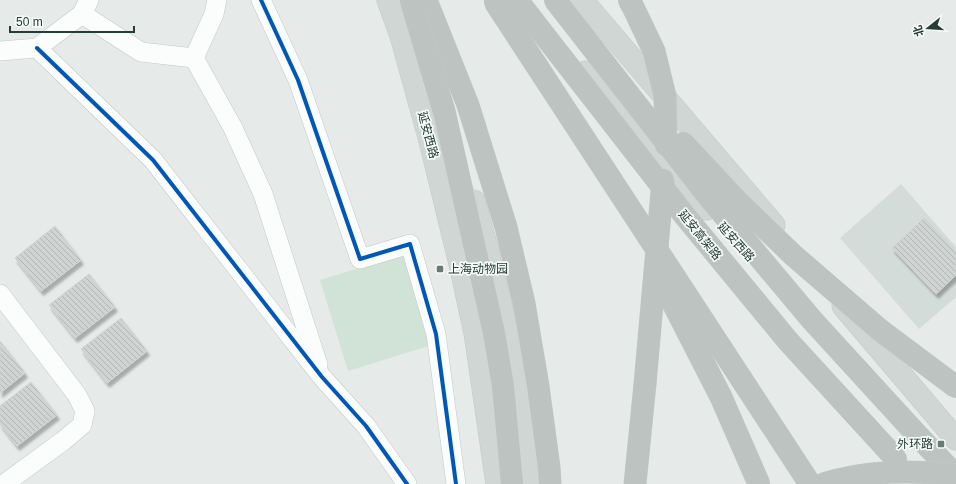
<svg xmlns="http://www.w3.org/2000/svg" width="956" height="484" font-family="Helvetica,'Noto Sans SC',sans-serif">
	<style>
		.built { fill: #d4dcd9 }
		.green { fill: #d1e3d6 }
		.building { fill: url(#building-back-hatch); stroke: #cfd4d2; filter: url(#shadow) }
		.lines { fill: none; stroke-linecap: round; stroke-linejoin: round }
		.street-casing { stroke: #c3c8c6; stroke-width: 20 }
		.primary-casing { stroke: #c2cac7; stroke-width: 23 }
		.highway-casing { stroke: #c2cac7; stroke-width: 23 }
		.street { stroke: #fbfcfc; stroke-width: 19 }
		.primary { stroke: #cfd6d4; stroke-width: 22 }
		.highway { stroke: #bcc3c1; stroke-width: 22 }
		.highway-bridge-casing { stroke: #c2cac7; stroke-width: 23; stroke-linecap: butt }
		.highway-bridge { stroke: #bcc3c1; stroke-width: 22 }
		.cycleway-casing { stroke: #f5f9f7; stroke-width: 6 }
		.cycleway { stroke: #0057b8; stroke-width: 4 }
		.poi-dot { fill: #697a75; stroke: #f5f9f7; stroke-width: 1.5 }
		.labels { text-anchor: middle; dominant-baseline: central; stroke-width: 3.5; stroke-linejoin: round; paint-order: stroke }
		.street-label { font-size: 12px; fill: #253d36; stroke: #f5f9f7 }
		.poi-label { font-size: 12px; fill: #253d36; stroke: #f5f9f7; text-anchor: start }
	</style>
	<defs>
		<pattern id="building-back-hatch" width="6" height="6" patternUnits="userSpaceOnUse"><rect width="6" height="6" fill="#cfd4d2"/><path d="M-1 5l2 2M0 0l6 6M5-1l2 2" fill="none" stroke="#b2b7b5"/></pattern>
		<filter id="shadow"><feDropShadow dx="2.5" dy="4.5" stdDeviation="1" flood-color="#0004"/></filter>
	</defs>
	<rect width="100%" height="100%" fill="#e6ebe9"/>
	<path class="built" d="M901,184L956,247V297L919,329L840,238Z"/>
	<path class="green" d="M404,254L432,345L348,371L320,280Z"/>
	<g class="building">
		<path d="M924,218L956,252V275L936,294L892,248Z"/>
		<path d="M55,226L81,260L41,291L15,258Z"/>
		<path d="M89,274L115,307L75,338L49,305Z"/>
		<path d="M121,318L147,351L107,383L81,349Z"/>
		<path d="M0,341L25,373L0,393Z"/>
		<path d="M31,382L57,415L17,446L0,424V406Z"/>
	</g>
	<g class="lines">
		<defs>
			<g id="street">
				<path d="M261,0L298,80L360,259L410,244L436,334L456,484"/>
				<path d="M82,14L141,52L194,58L214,14L217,0"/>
				<path d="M37,48L153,160L322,377L366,426L407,484"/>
				<path d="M0,51L37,48L82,14L89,0"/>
				<path d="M194,58L233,128L263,194L318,365"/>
				<path d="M0,294L77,395L85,411L82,425L63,441L4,484"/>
			</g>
			<g id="primary">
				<path d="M388,0L401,36L430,141L460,264L475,333L497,484"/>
				<path d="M582,0L774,225"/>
				<path d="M585,72L707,209"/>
				<path d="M474,201L491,262L518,380L527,458L528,484"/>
				<path d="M843,306L956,439"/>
			</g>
			<g id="highway">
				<path d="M426,0L468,105L506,227L524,303L538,386L549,467L550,484"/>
				<path d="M444,111L494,333L503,386L512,484"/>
				<path d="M920,438L956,476"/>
				<path d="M635,484L645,384"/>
			</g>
		</defs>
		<use href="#street" class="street-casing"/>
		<use href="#primary" class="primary-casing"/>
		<use href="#highway" class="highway-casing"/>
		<use href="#street" class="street"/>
		<use href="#primary" class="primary"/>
		<use href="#highway" class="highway"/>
		<defs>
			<g id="highway-bridge">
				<path d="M411,0L444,111"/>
				<path d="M517,0L685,216L788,341L896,459"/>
				<path d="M555,0L708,196L812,320L920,438"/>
				<path d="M629,0L633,7L654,51L665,96L666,145"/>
				<path d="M495,2L810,484"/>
				<path d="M683,143L738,202L793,255L880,330L956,387"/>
				<path d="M657,272L721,397L759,484"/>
				<path d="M645,384L663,180"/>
				<path d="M823,484C867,470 911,470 956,475"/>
			</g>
		</defs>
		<use href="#highway-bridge" class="highway-bridge-casing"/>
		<use href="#highway-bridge" class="highway-bridge"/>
		<defs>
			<g id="cycleway">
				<path d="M261,0L298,80L360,259L410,244L436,334L456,484"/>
				<path d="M37,48L153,160L322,377L366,426L407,484"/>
			</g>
		</defs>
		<use href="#cycleway" class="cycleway-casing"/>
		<use href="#cycleway" class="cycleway"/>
	</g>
	<g class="poi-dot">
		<rect x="436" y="265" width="8" height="8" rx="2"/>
		<rect x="937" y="440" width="8" height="8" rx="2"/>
	</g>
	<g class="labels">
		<g class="street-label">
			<text transform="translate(428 135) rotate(75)">延安西路</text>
			<text transform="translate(700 235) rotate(51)">延安高架路</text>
			<text transform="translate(736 242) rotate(48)">延安西路</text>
		</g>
		<g class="poi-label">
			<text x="448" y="269">上海动物园</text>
			<text x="933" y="444" text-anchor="end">外环路</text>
		</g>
	</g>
	<g transform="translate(928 28) rotate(253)" stroke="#f5f9f7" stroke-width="3" paint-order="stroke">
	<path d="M0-3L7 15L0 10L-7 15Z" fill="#253d36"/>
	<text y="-6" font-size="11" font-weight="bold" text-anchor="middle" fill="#253d36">北</text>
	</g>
	<path d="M10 26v6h124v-6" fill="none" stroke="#253d36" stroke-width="2"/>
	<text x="16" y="26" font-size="12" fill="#253d36" stroke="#f5f9f7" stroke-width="3" paint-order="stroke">50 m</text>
</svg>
